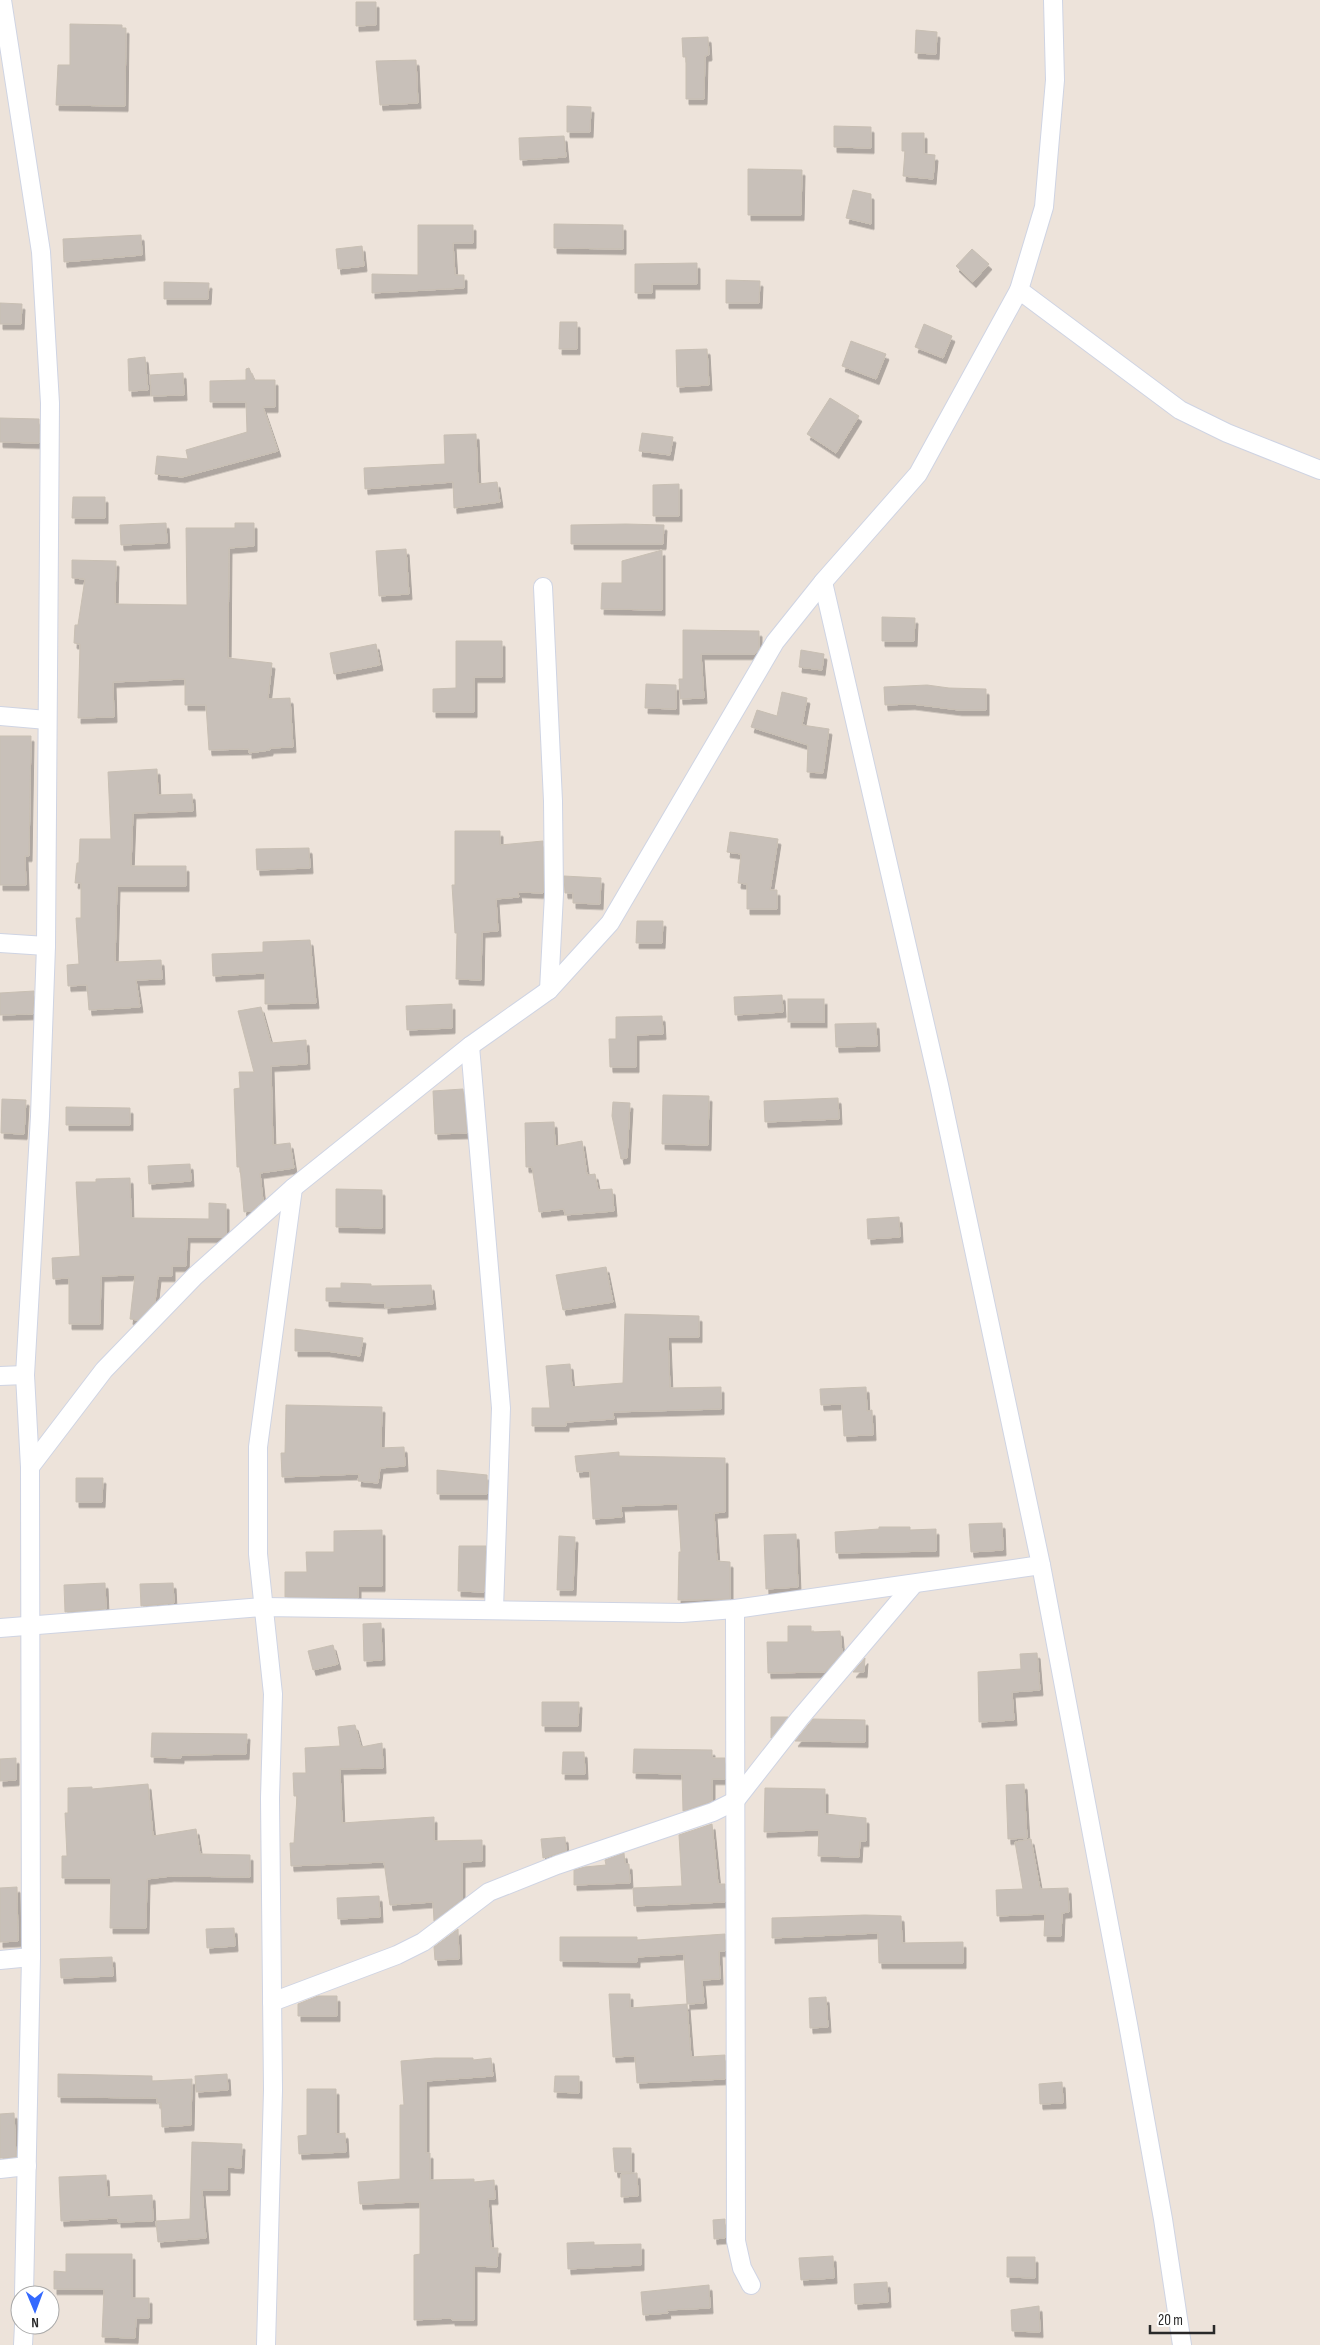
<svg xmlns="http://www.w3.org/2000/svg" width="1320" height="2345" font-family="'Sofia Sans Condensed',sans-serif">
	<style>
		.building { fill: #c8c0b9; stroke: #c8bfb3; filter: url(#shadow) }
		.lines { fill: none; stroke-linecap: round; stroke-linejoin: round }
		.street-casing { stroke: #cfd4e3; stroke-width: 20 }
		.street { stroke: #fff; stroke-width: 18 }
	</style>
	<defs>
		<filter id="shadow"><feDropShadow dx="3" dy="5.5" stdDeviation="0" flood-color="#0004"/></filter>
	</defs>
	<rect width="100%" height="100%" fill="#ede3da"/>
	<g class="building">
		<path d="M356,2H376V25L356,26Z"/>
		<path d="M70,24L122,25V28H126L125,106L56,105L58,65H70Z"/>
		<path d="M916,30L937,32L936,54L915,53Z"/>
		<path d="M708,37L709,55L705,56L704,99H686V57H683L682,38Z"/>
		<path d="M416,60L418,103L380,105L376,61Z"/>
		<path d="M567,106L591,107L590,132H567Z"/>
		<path d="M834,126L871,127V148L834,147Z"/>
		<path d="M902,133H924V154L935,155L933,179L903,176L905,151H902Z"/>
		<path d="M564,136L566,157L520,160L519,138Z"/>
		<path d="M748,169L802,170L801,215H748Z"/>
		<path d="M853,190L871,194V224L846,218Z"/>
		<path d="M554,224L623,225V249L554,248Z"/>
		<path d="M418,225H473V243H453L455,275H464V288L372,293V274L418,275Z"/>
		<path d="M141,235L142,255L64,262L63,239Z"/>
		<path d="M362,246L364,266L338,269L336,249Z"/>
		<path d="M972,249L989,264L973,282L956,266Z"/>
		<path d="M697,263V284H652V293H635V264Z"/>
		<path d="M726,280L760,281L759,303H726Z"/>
		<path d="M164,282L209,283L208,299H164Z"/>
		<path d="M0,303L22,304L21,324H0Z"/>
		<path d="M560,322H577V349H559Z"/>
		<path d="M924,324L952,336L943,358L915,347Z"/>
		<path d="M851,341L886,354L876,379L842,366Z"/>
		<path d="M707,349L709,385L677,387L676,350Z"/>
		<path d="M145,357L148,390L129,391L128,359Z"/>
		<path d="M249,368L254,380H275V407H263L278,451L182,477L155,474L157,456L188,459L186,450L247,432L246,402H210V381L246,380V369Z"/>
		<path d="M183,373L184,395L151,396L150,375Z"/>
		<path d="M830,398L859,416L836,453L807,434Z"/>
		<path d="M0,418L39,419V443L0,442Z"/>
		<path d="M642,433L673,437L670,455L639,451Z"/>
		<path d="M476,434L478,484L497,482L500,502L454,508L453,482L365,489L364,468L445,464L444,435Z"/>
		<path d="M679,484V516H653V485Z"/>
		<path d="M73,497H105V518H72Z"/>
		<path d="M166,523L167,543L121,545L120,525Z"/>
		<path d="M235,523H254V546L229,548L228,658L272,663L268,699L290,698L293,747L270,748V750L249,753V749L209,750L206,705H185V679L113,682L114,717L78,718L80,644L74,643L75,625H78L85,579L72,578V560L116,561L115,604L187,605L186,528H235Z"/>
		<path d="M626,524L664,525L663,544H571V525Z"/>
		<path d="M406,549L409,594L379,596L376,551Z"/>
		<path d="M662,550V610L601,609L602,583H622V561Z"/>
		<path d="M882,617L915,618L914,641H882Z"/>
		<path d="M683,630L759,631V649L755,654H701L704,698L680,699L679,679H683Z"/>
		<path d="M456,641H502V677H474V712H433V689L456,688Z"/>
		<path d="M376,644L380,665L334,674L330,653Z"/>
		<path d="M801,650L824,654L822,670L799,667Z"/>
		<path d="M646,684L676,685V709L645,708Z"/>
		<path d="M927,685L949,688L986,689V710H959L912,704L885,705L884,687Z"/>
		<path d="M782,692L807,698L802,725L829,729L823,773L807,772L808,745L751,727L757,710L777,716Z"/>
		<path d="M0,736H31L29,856H25L26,885H0Z"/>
		<path d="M157,769L158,795L192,794L193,811L133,813L131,866H186V886H117L115,962L161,960L162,979L136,980L140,1007L89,1010L87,985L68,986L67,965L79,964L76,918H81V883H75L77,863H79L80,839H111L108,772Z"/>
		<path d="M455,831H500V845L543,841V893L518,892L519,897L496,899L498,931L482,932L481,980L456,979L457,933H455L452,885H455Z"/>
		<path d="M730,832L778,839L770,890H777V909H747V884L738,883L741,854L727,852Z"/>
		<path d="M309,848L310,868L257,870L256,849Z"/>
		<path d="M564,876L601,878L600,904L573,903V893H565Z"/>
		<path d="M637,921H663L662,943H636Z"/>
		<path d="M310,940L316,1003L265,1004V973L213,976L212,954L263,952V942Z"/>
		<path d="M34,991L33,1014L0,1015V993Z"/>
		<path d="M782,995L783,1012L735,1015L734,997Z"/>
		<rect x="788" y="999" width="36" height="23"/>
		<path d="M452,1004V1028L407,1030L406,1006Z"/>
		<path d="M261,1007L271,1043L306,1040L307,1064L271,1066L273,1145L290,1143L294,1168L260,1173L263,1201L251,1211L244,1212L240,1167H237L234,1089L240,1088L239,1072H254L238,1011Z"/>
		<path d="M662,1016L663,1034L636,1035V1067H610L609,1039H616V1017Z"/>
		<path d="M876,1023L877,1046L836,1047L835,1024Z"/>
		<path d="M463,1089L467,1133L435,1134L433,1091Z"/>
		<path d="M663,1095L709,1096L708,1145L662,1144Z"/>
		<path d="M838,1098L839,1119L765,1122L764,1101Z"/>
		<path d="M2,1099L26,1100L24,1134L1,1133Z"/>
		<path d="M613,1102L630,1103L627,1158L621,1159L612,1116Z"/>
		<path d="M66,1107L130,1108V1125H66Z"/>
		<path d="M554,1122L555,1146L582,1141L587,1175L595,1174L598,1190L612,1189L614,1211L565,1215L564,1209L539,1212L532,1167H526L525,1123Z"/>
		<path d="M190,1164L191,1181L149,1184L148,1166Z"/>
		<path d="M130,1178L131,1218L209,1219V1203L226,1204V1234L223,1237H187L186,1266H172V1276H158L155,1302L138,1320L130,1319L135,1275L101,1276L100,1324H69V1278L53,1279L52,1258L80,1256L76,1182H96V1179Z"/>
		<path d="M336,1189L382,1190V1228L336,1227Z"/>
		<path d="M899,1217L900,1237L868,1239L867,1219Z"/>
		<path d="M606,1267L613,1302L563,1310L556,1275Z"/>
		<path d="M341,1283L371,1284V1286L431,1285L433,1304L385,1308V1303L326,1301V1288H341Z"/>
		<path d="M625,1314L699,1316V1337H668L670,1388L721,1387V1409L613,1412L614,1419L566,1422V1426H532V1408H550L546,1366L570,1364L572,1387L623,1383Z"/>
		<path d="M295,1329L363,1338L360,1356L327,1351H295Z"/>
		<path d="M866,1387L867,1411L872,1410L873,1435L844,1436L842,1404L821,1405L820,1389Z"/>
		<path d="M286,1405L382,1407L381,1448L404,1447L405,1466L380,1468L378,1483L358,1481L359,1474L282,1477L281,1453H285Z"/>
		<path d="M619,1452V1456L725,1458V1512L714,1513L717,1561L730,1562V1599L678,1600L679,1552H681L678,1504L621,1506L622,1517L593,1519L590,1471L577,1472L575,1456Z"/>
		<path d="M437,1470L487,1475V1494H437Z"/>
		<path d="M76,1478H103L102,1502H76Z"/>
		<path d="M1002,1523L1003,1550L971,1552L969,1524Z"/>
		<path d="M879,1527H910V1530L936,1529V1551L836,1553L835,1532L879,1529Z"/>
		<path d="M382,1530V1586H358V1598L285,1597V1572H307L306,1552H334V1531Z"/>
		<path d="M796,1534L798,1587L766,1589L764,1535Z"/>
		<path d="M559,1536L575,1537L573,1590H557Z"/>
		<path d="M459,1546H486L484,1592L458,1591Z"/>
		<path d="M105,1583L106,1609L65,1612L64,1585Z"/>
		<path d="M173,1583L174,1603L141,1606L140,1584Z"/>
		<path d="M381,1623L382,1660L364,1661L363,1624Z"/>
		<path d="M788,1626H811V1632L840,1631L842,1653L825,1672L768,1673L767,1642H788Z"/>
		<path d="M333,1645L338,1664L313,1670L308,1651Z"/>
		<path d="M1037,1653L1040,1690L1012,1692L1014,1720L979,1722L978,1672L1021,1669L1020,1654Z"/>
		<path d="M865,1658L864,1672H853Z"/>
		<path d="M542,1702H579L578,1726H542Z"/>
		<path d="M771,1717H788L771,1738Z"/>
		<path d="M813,1719L865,1720V1742L795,1741Z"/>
		<path d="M355,1725L361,1747L382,1743L383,1768L340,1769L342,1823L434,1817V1841L482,1840V1861L462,1862V1899L434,1921L433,1902L390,1905L384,1862L291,1866L290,1843H294L297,1796H294L293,1773H306L305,1748L340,1746L338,1727Z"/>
		<path d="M152,1733L247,1734L246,1754L181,1755V1758L151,1757Z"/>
		<path d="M634,1749L712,1750V1758H725V1779H712V1801L683,1811L682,1774L633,1773Z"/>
		<path d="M563,1752H584L585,1774H562Z"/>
		<path d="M16,1758V1780L0,1781V1759Z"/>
		<path d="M148,1784L153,1836L196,1829L200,1854L250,1855V1877L171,1876L147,1879L146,1928H110L111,1878H62V1856H67L65,1813H68V1788L92,1787V1789Z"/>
		<path d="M1024,1784L1027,1838L1008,1839L1006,1785Z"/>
		<path d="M765,1788L825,1789V1814L866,1818V1841H860L859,1857L818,1856L819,1830L764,1832Z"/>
		<path d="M712,1824L718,1884H725V1902L634,1906L633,1888L682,1886L679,1835Z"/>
		<path d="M565,1837L566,1851L543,1858L541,1839Z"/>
		<path d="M1031,1839L1040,1889L1068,1888L1069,1912L1062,1913L1061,1936H1044L1045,1914L997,1916L996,1890L1023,1889L1015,1842Z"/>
		<path d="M624,1853L625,1864H629L630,1883L574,1885V1870L585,1867L606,1865L605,1860Z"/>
		<path d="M17,1887L18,1941L0,1942V1888Z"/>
		<path d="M379,1896L380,1917L338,1919L337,1898Z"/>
		<path d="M865,1915L901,1916L902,1943L963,1942V1963H879L878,1933L772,1938V1918Z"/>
		<path d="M234,1928L235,1946L207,1948L206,1929Z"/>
		<path d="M458,1929L459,1959L435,1960L434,1947Z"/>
		<path d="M725,1934V1951H719L720,1979L702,1980L704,2003L687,2004L684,1954L637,1957V1962L560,1961V1937H637V1940Z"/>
		<path d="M112,1957L113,1976L61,1978L60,1959Z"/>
		<path d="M609,1994H630V2008L687,2004L691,2057L725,2055V2079L637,2083L635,2056L613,2057Z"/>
		<path d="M318,1996H337V2016H298V2004Z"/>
		<path d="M826,1997L828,2027L810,2028L809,1998Z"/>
		<path d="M435,2058H473V2060L491,2058L493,2076L426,2081V2153H430V2180L474,2179V2182L494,2180L495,2199H488L491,2248H498L497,2267L474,2266V2320H452V2318L414,2320V2255L420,2254V2202L360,2204L358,2182L400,2179V2105H404L401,2061Z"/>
		<path d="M58,2074L152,2076V2081L192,2079L191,2125L162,2127L161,2103H157V2098L58,2097Z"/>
		<path d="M227,2074L228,2090L196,2092L195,2076Z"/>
		<path d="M555,2076H579V2093L554,2092Z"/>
		<path d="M1062,2082L1063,2103L1040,2104L1039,2084Z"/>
		<path d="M307,2089H336V2134L345,2133L346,2152L299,2154L298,2136L307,2135Z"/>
		<path d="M14,2113L16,2157L0,2158V2114Z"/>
		<path d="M192,2142L242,2144L241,2168L227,2167V2190H202L206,2238L158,2242L156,2221L190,2219Z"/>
		<path d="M613,2148H631V2172H615Z"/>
		<path d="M637,2173L638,2196L621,2197V2174Z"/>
		<path d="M106,2175L107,2197L152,2195L153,2221L118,2222V2218L61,2221L59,2177Z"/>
		<path d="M725,2219V2238L714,2239L713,2220Z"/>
		<path d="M594,2242V2245L641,2244V2265L568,2269L567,2243Z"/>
		<path d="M66,2254H132V2298H149V2318H136L135,2338L102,2337L104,2289H54V2271L66,2272Z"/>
		<path d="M833,2256L834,2278L801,2280L799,2258Z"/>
		<path d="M1007,2257H1035V2278L1007,2277Z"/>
		<path d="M887,2282L888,2302L855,2304L854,2284Z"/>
		<path d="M709,2285L710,2308L667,2310L668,2313L643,2315L641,2292Z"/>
		<path d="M1039,2306L1040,2332L1012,2331L1011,2310Z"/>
	</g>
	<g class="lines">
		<defs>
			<g id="street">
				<path d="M2,0L41,252L50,403L46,946L40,1116L25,1375L30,1467L31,1957L24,2295"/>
				<path d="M1019,290L1180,410L1227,433L1320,470"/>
				<path d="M823,582L939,1085L1041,1565L1128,2024L1163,2219L1182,2345"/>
				<path d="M543,587L553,801L554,894L549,990"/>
				<path d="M0,716L47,720"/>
				<path d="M0,943L46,946"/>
				<path d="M470,1046L501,1408L494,1609"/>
				<path d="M0,1376L25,1375"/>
				<path d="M30,1467L104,1370L195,1276L293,1188L470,1046L549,990L610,923L775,642L823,582L918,474L1019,290L1044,207L1055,80L1053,0"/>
				<path d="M735,1609L736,2241L742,2268L751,2285"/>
				<path d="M0,1628L263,1607L682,1613L735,1609L1041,1565"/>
				<path d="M0,1960L31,1957"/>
				<path d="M272,2002L397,1955L423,1942L489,1892L557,1865L713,1812L735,1801L800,1718L914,1584"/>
				<path d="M0,2169L27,2166"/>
				<path d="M23,2345L24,2325"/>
				<path d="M266,2345L273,2090L270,1798L273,1694L258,1554V1447L293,1188"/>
			</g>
		</defs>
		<use href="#street" class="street-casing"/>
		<use href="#street" class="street"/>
	</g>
	<g transform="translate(35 2310) rotate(179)"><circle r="24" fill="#ffffff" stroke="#a9a9a9"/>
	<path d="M0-4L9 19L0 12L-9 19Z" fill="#3469ff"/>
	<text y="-8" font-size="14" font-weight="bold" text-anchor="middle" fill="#292929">N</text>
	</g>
	<path d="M1150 2325v8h64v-8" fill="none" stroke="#292929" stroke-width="2.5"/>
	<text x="1158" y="2325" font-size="15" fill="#292929" stroke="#ffffff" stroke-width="4" paint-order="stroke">20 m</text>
</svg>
